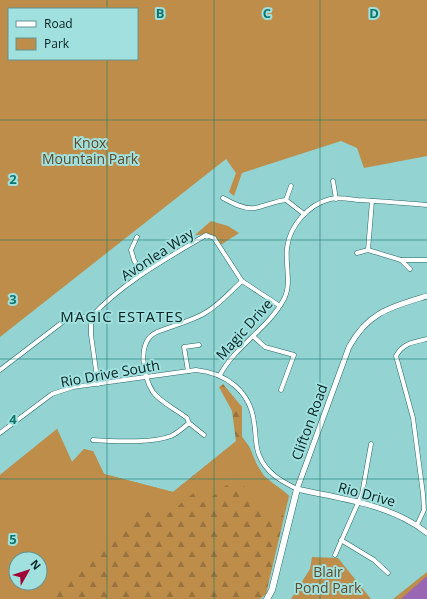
<svg xmlns="http://www.w3.org/2000/svg" width="427" height="599" font-family="'Open Sans',sans-serif">
	<style>
		.forest { fill: url(#forest-firs); fill-rule: evenodd }
		.park { fill: #be8d4a; fill-rule: evenodd }
		.water { fill: #9a67b4 }
		.lines { fill: none; stroke-linecap: round; stroke-linejoin: round }
		.minor-casing { stroke: #276766; stroke-width: 5 }
		.tertiary-casing { stroke: #276766; stroke-width: 6 }
		.secondary-casing { stroke: #276766; stroke-width: 7 }
		.minor { stroke: #fff; stroke-width: 4 }
		.tertiary { stroke: #fff; stroke-width: 5 }
		.secondary { stroke: #fff; stroke-width: 6 }
		.grid { fill: none; stroke: #0f766e; stroke-width: 1; stroke-opacity: 0.55 }
		.labels { text-anchor: middle; dominant-baseline: central; stroke-width: 4; stroke-linejoin: round; paint-order: stroke }
		.park-label { font-size: 14px; fill: #634925; stroke: #a0e0de }
		.street-label { font-size: 14px; fill: #082222; stroke: #a0e0de }
		.neighbourhood-label { font-size: 15px; letter-spacing: 1px; fill: #082222; stroke: #a0e0de }
		.grid-label { font-size: 13px; text-anchor: middle; font-weight: bold; fill: #0f766e; stroke: #a0e0de; stroke-width: 4; stroke-linejoin: round; paint-order: stroke }
	</style>
	<defs>
		<pattern id="forest-firs" width="22" height="20" patternUnits="userSpaceOnUse"><rect width="22" height="20" fill="#be8d4a"/><path d="M5 1l3.5 6h-7zM16 11l3.5 6h-7z" fill="#98733d"/></pattern>
	</defs>
	<rect width="100%" height="100%" fill="#93d3d1"/>
	<path class="forest" d="M223,384L242,407V437L250,448L256,463L264,476L289,496L266,594L260,599H0V475L57,429L72,462L84,449L93,451L104,474L173,492L236,441L232,411L219,387ZM16,559H40V583H16Z"/>
	<g class="park">
		<path d="M0,0H427V156L364,168L357,148L341,141L242,173L234,196L229,192L236,173L226,159L0,337ZM9,9H137V59H9Z"/>
		<path d="M211,221L228,226L239,233L219,246L210,234L195,235Z"/>
		<path d="M57,429L72,462L84,449L87,451H93L104,474L173,492L242,437C252,449 254,464 264,476C271,484 282,488 289,496L282,515L276,525L237,477L204,503L196,491L162,519L153,508L42,596L44,599H0V475ZM16,559H40V583H16Z"/>
		<path d="M312,557L338,558L371,599H291L310,569Z"/>
		<path d="M427,572V599H393Z"/>
	</g>
	<path class="water" d="M427,576V599H401L402,598Z"/>
	<g class="lines">
		<defs>
			<g id="minor">
				<path d="M333,181L336,199"/>
				<path d="M223,198C232,203 245,210 255,208C266,206 275,201 286,200L304,214"/>
				<path d="M286,200L291,186"/>
				<path d="M372,201L368,250L401,260H427"/>
				<path d="M137,237L131,250L134,260L142,274"/>
				<path d="M357,253L368,250"/>
				<path d="M401,260L410,269"/>
				<path d="M254,337L265,347L294,355L281,390"/>
				<path d="M0,370L64,321L74,317H91"/>
				<path d="M188,371L184,347L199,345"/>
				<path d="M220,375C235,346 268,329 284,299C292,284 285,265 287,248C290,225 308,205 330,199C339,197 349,199 358,200C381,201 404,203 427,205"/>
				<path d="M98,384L91,335V317C123,282 166,259 206,235L214,238L242,281L280,306"/>
				<path d="M0,433L52,394L73,387L196,370C226,373 250,391 254,422C256,433 255,445 259,455C266,473 281,481 297,489"/>
				<path d="M204,435L189,423L187,418C177,410 160,402 153,392C143,377 136,341 157,332C171,326 192,321 205,313C219,305 230,292 242,281"/>
				<path d="M93,440C115,441 150,444 171,436C178,433 184,427 189,423"/>
				<path d="M417,525L424,510L423,494L413,418L396,356C403,343 414,342 427,339"/>
				<path d="M341,540L374,560L388,573"/>
				<path d="M335,555L362,494L371,444"/>
			</g>
			<path id="tertiary" d="M427,296C391,307 368,312 349,347L297,489C341,499 391,504 427,533"/>
			<path id="secondary" d="M267,599L272,590L297,489"/>
		</defs>
		<use href="#minor" class="minor-casing"/>
		<use href="#tertiary" class="tertiary-casing"/>
		<use href="#secondary" class="secondary-casing"/>
		<use href="#minor" class="minor"/>
		<use href="#tertiary" class="tertiary"/>
		<use href="#secondary" class="secondary"/>
	</g>
	<path class="grid" d="M107,0V9M214,0V599M320,0V599M107,59V599M0,120H427M0,240H427M0,359H427M0,479H427"/>
	<g class="labels">
		<g class="park-label">
			<text x="90" y="142">Knox<tspan x="90" dy="16">Mountain Park</tspan></text>
			<text x="328" y="571">Blair<tspan x="328" dy="16">Pond Park</tspan></text>
		</g>
		<g class="street-label">
			<text transform="translate(157 254) rotate(-33)">Avonlea Way</text>
			<text transform="translate(244 329) rotate(-48)">Magic Drive</text>
			<text transform="translate(110 373) rotate(-10)">Rio Drive South</text>
			<text transform="translate(309 422) rotate(-70)">Clifton Road</text>
			<text transform="translate(367 494) rotate(15)">Rio Drive</text>
		</g>
		<g class="neighbourhood-label">
			<text x="122" y="316">MAGIC ESTATES</text>
		</g>
	</g>
	<g class="grid-label">
		<text x="160" y="18">B</text>
		<text x="267" y="18">C</text>
		<text x="374" y="18">D</text>
		<text x="13" y="184">2</text>
		<text x="13" y="304">3</text>
		<text x="13" y="424">4</text>
		<text x="13" y="544">5</text>
	</g>
	<rect x="8" y="8" width="130" height="52" fill="#a0e0de" stroke="#639493"/>
	<rect x="16" y="21" width="20" height="6" fill="#ffffff" stroke="#639493"/>
	<text x="44" y="28" font-size="12" fill="#082222">Road</text>
	<rect x="16" y="38" width="20" height="12" fill="#be8d4a" stroke="#639493"/>
	<text x="44" y="48" font-size="12" fill="#082222">Park</text>
	<g transform="translate(28 571) rotate(51)"><circle r="19" fill="#a0e0de" stroke="#639493"/>
	<path d="M0-3L7 15L0 10L-7 15Z" fill="#a10137"/>
	<text y="-6" font-size="11" font-weight="bold" text-anchor="middle" fill="#082222">N</text>
	</g>
</svg>
